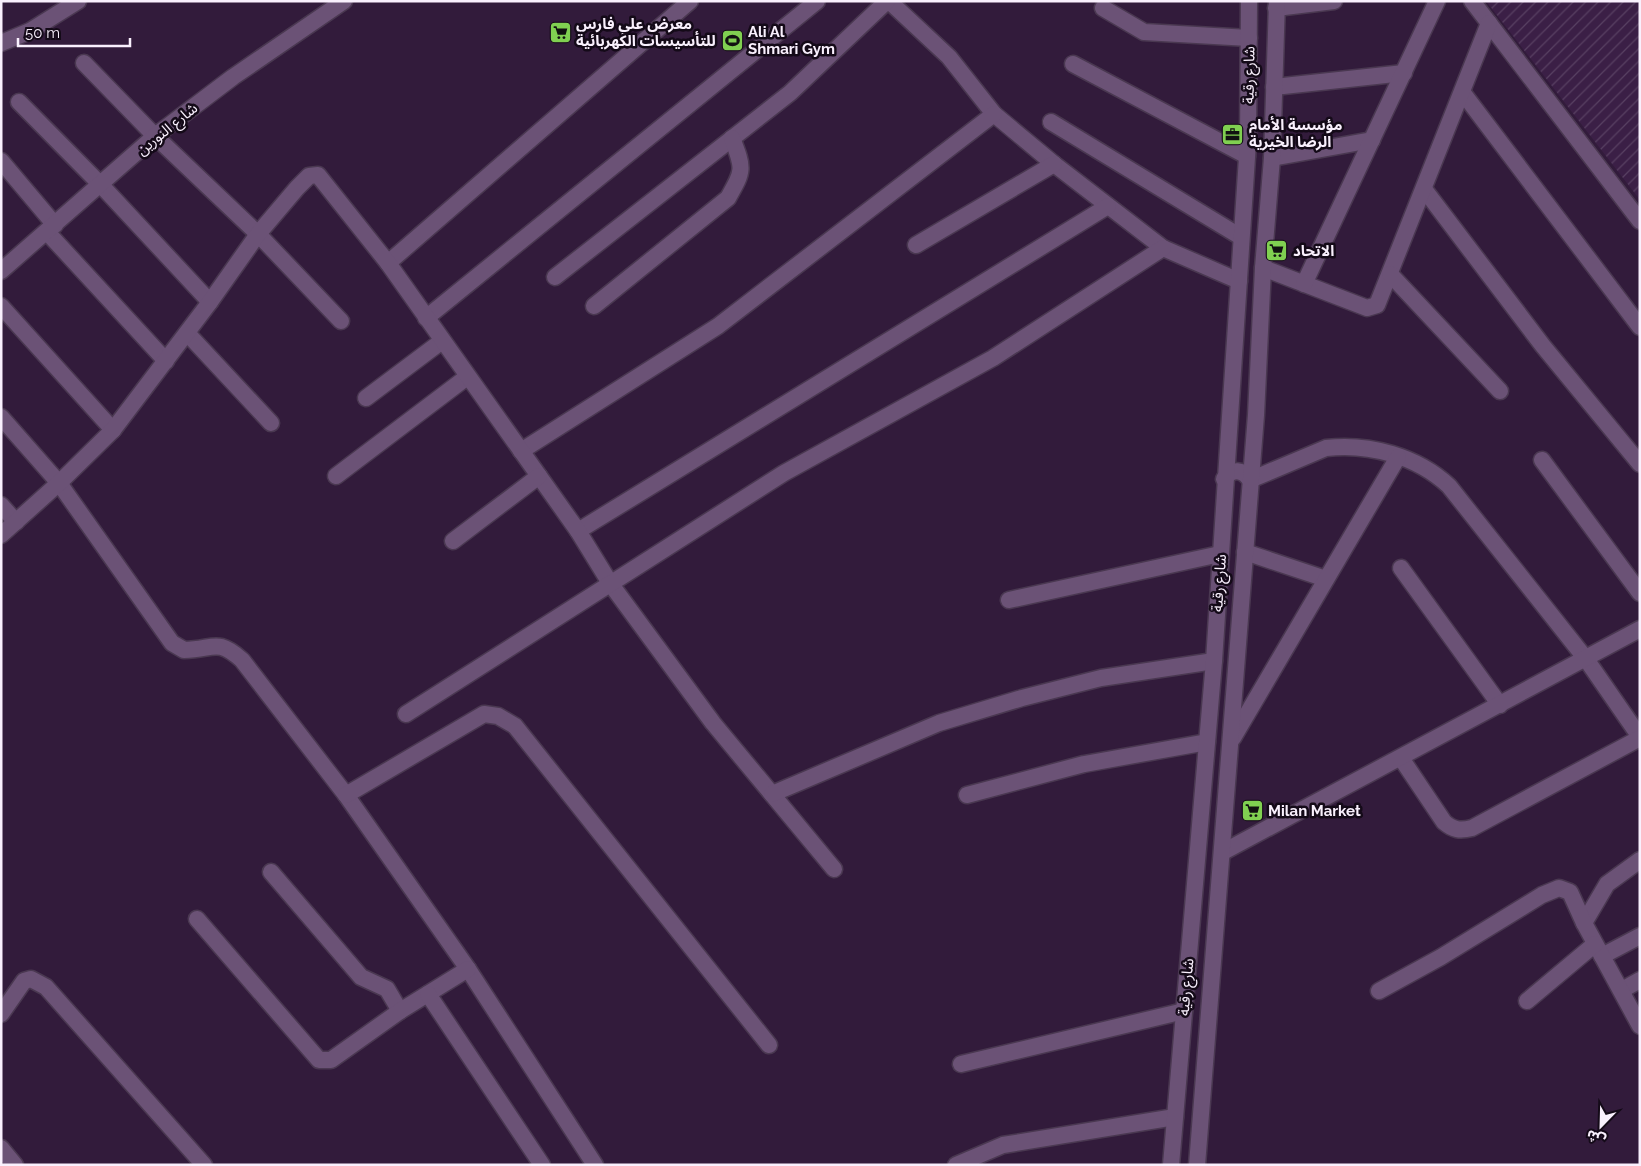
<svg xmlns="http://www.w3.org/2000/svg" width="1641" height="1166" font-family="Raleway,'Noto Sans Arabic',sans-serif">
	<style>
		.industrial { fill: url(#industrial-furrows) }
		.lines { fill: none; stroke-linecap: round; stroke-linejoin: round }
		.minor-casing { stroke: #4a3851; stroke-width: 19 }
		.minor { stroke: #6b5276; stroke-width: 16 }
		.labels { text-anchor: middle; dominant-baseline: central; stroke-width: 5; stroke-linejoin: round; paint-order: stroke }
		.poi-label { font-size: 15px; font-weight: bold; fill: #f9f0fd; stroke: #140a18; text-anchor: start }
		.street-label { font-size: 15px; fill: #f9f0fd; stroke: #140a18 }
	</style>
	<defs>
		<pattern id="industrial-furrows" width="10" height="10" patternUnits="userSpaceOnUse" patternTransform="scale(1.25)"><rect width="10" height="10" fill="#3b1f46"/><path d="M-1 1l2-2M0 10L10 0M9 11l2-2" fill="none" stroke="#584062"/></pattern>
	</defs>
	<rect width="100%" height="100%" fill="#321b3b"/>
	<path class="industrial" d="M1486,1H1640V200Z"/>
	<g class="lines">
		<defs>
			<g id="minor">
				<path d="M889,1L949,57L994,114L1054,164L1163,248L1239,281"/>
				<path d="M1472,1L1640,221"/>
				<path d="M1103,8L1144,32L1249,38"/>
				<path d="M1276,8L1334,1"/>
				<path d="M1,43L30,31L78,1"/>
				<path d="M84,63L155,136L258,234L341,321"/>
				<path d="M1073,64L1247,156"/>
				<path d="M1274,87L1404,73"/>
				<path d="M1463,93L1640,327"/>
				<path d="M19,102L101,185L210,302"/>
				<path d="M1051,122L1241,237"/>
				<path d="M1272,158L1372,140"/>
				<path d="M1,161L55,225"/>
				<path d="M1424,189L1543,346L1640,464"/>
				<path d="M47,232L166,361"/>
				<path d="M916,245L1054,164"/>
				<path d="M388,263L690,1"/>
				<path d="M1263,268L1367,308L1377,305L1489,23"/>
				<path d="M1,271L155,136L233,77L344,1"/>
				<path d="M1390,274L1500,391"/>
				<path d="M555,277L790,93L887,1"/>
				<path d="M1304,284L1437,1"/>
				<path d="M1,306L113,430"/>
				<path d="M594,306L728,198C744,170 744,169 732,138"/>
				<path d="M426,318L817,1"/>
				<path d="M187,333L271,423"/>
				<path d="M366,398L442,341"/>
				<path d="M1,417L59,483L172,643L184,650C214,650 216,637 242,660L346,795L468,969L595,1165"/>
				<path d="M521,451L718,326L994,114"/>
				<path d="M1542,460L1640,593"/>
				<path d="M336,476L467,377"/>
				<path d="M1224,479C1232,468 1243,469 1250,480L1326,448C1369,443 1417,456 1449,486L1586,659L1640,737"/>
				<path d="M1,505L16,522"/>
				<path d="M578,531L1108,206"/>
				<path d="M1,535L59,483L113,430L210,302L258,234L297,188L309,176L318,175L388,263L578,531L610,583L713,723L834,869"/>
				<path d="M453,541L539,476"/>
				<path d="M1245,552L1326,579"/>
				<path d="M1401,568L1500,705"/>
				<path d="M1009,600L1220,554"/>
				<path d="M406,714L784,473L993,358L1163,248"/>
				<path d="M1233,738L1398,457"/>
				<path d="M1401,758L1444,822C1453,830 1460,831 1472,828L1640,738"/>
				<path d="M772,794L939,723L1022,698L1101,678L1214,661"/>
				<path d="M346,795L484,714L498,716L515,726L769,1045"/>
				<path d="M967,795L1084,764L1207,742"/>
				<path d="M1223,852L1640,629"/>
				<path d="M271,872L361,977L387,989L400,1011"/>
				<path d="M197,919L319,1060H331L400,1011L468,969"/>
				<path d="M1584,923L1607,884L1640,860"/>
				<path d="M1602,956L1640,936"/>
				<path d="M1622,990L1640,980"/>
				<path d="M1379,991L1441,957L1542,895L1559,888L1570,892L1584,923L1640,1026"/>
				<path d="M428,994L542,1165"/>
				<path d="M1527,1001L1595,944"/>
				<path d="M1,1014L24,981L31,979L46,987L204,1165"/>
				<path d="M961,1064L1184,1011"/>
				<path d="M1,1148L15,1165"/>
				<path d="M956,1165L1003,1145L1175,1117"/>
				<path d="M1171,1165L1214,661L1248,142L1249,1"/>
				<path d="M1197,1165L1256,415L1263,268L1272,158L1277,1"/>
			</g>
		</defs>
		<use href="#minor" class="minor-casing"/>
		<use href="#minor" class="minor"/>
	</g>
	<defs>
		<symbol id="supermarket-square" viewBox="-11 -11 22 22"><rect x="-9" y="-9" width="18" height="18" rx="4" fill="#80d051" stroke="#140a18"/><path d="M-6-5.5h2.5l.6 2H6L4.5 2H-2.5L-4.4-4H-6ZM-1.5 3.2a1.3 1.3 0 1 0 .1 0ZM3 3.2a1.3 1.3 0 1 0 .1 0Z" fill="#111"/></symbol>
		<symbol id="stadium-square" viewBox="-11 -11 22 22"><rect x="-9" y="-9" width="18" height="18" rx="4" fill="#80d051" stroke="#140a18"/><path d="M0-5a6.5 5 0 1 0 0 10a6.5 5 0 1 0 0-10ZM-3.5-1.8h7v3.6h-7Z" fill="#111"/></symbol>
		<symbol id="office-square" viewBox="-11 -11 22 22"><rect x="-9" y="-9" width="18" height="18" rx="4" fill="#80d051" stroke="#140a18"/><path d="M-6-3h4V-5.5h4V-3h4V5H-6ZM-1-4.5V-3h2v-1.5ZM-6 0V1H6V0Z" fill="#111"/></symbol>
	</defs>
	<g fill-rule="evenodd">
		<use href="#supermarket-square" x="548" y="20" width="25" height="25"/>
		<use href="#stadium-square" x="720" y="28" width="25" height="25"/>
		<use href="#office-square" x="1220" y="122" width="25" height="25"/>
		<use href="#supermarket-square" x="1264" y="238" width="25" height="25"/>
		<use href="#supermarket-square" x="1240" y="798" width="25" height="25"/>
	</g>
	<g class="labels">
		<g class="poi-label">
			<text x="576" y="24">معرض علي فارس<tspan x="576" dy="17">للتأسيسات الكهربائية</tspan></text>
			<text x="748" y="32">Ali Al<tspan x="748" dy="17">Shmari Gym</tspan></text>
			<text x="1249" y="125">مؤسسة الأمام<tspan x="1249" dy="17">الرضا الخيرية</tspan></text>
			<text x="1293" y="251">الاتحاد</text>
			<text x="1268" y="811">Milan Market</text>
		</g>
		<g class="street-label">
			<text transform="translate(1249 75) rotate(-89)">شارع رقية</text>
			<text transform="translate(167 129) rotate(-39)">شارع النورين</text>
			<text transform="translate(1219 583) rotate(-86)">شارع رقية</text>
			<text transform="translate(1186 987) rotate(-85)">شارع رقية</text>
		</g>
	</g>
	<rect width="1641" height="1166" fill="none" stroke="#f9f0fd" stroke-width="5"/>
	<g transform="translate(1601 1126) rotate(203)" stroke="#140a18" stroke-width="4" paint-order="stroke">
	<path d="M0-4L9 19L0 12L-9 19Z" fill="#f9f0fd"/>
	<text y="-8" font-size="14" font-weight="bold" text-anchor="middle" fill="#f9f0fd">ش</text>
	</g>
	<path d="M18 38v8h112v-8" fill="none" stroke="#f9f0fd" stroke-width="2.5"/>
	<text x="25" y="38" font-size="15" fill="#f9f0fd" stroke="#140a18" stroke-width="4" paint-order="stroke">50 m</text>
</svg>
